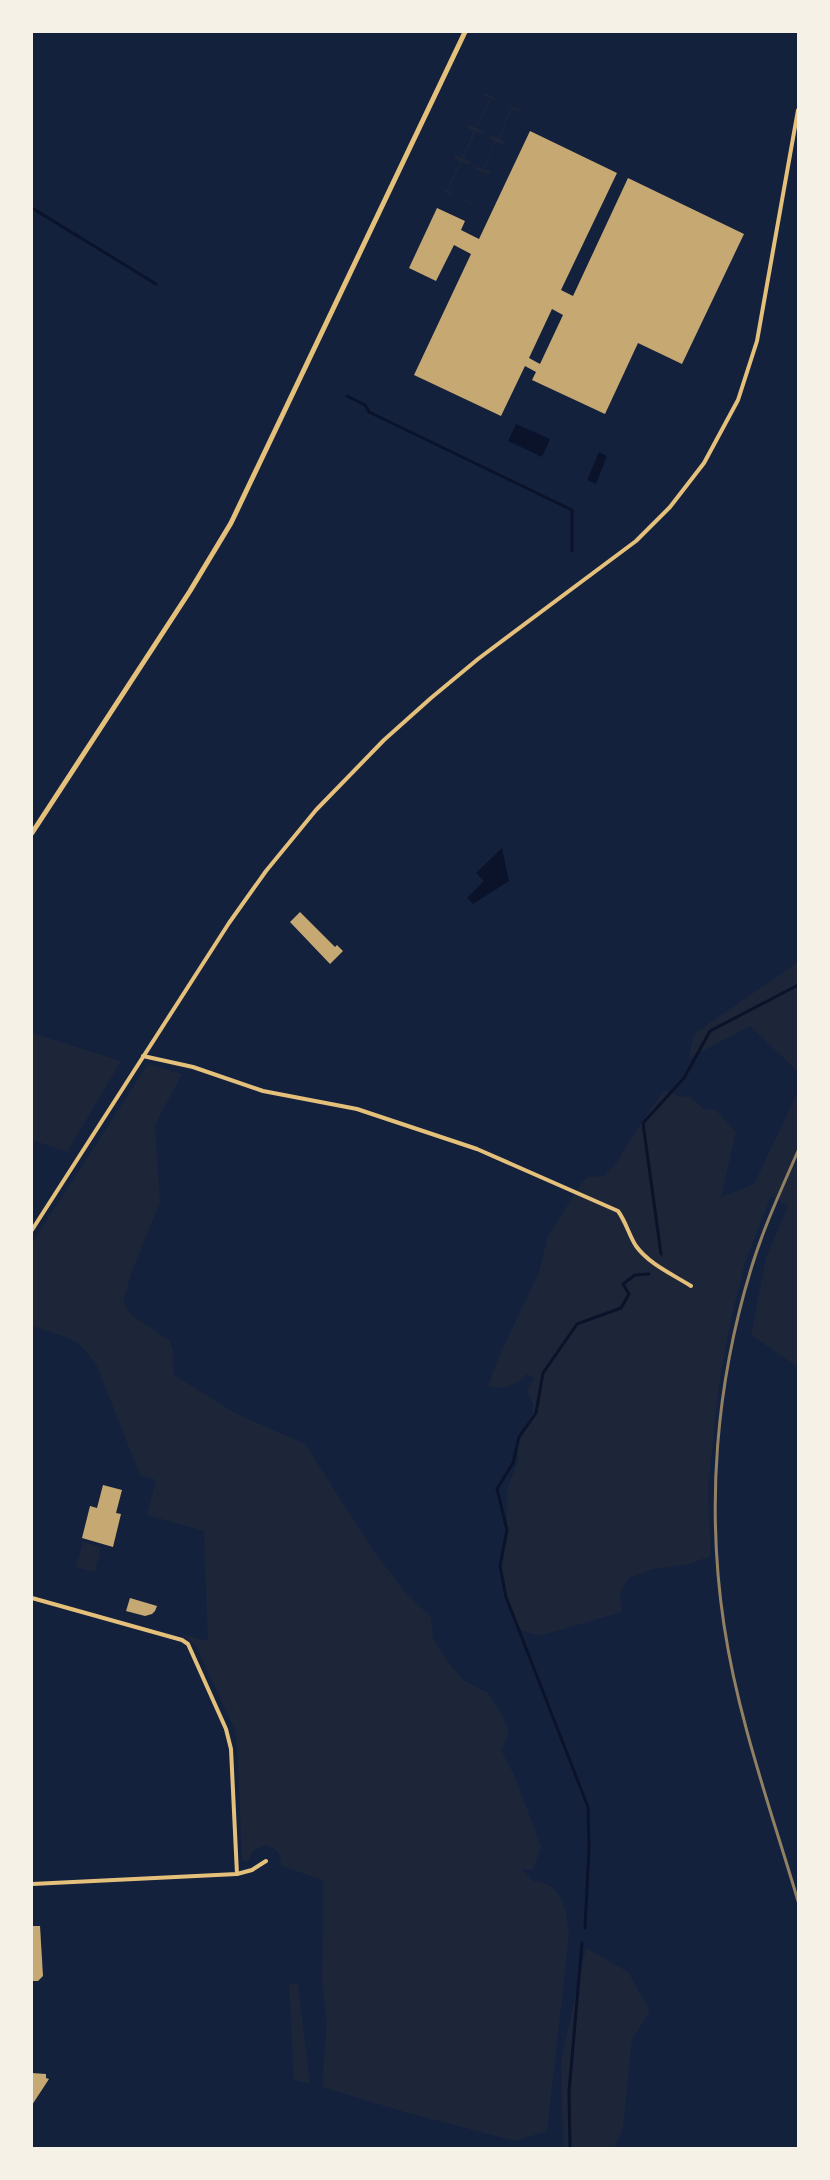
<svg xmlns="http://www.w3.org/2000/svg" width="830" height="2180" font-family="Ubuntu,sans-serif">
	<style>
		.green { fill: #1d2539 }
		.water { fill: #0b132b }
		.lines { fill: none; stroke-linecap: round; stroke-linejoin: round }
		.stream { stroke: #0b132b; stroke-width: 3 }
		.building { fill: #c6a872; fill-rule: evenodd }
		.minor { stroke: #e5c07b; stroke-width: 4 }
		.secondary { stroke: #e5c07b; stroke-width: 5 }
		.rail { stroke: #918062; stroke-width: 3 }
	</style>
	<rect width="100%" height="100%" fill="#14213d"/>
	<g class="green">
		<path d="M486,93L498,101L491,99L477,128L484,132L482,134L476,132L463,158L470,162L468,165L461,162L448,192L454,195L452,196L440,189L447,191L460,161L454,158L455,155L462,158L474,131L468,128L469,125L476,128L490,98L483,95Z"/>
		<path d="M505,104L519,109V112L512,109L499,139L505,142L503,145L496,142L484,169L491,172L489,175L482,172L468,202L475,205L473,206L461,199L468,201L481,172L475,168L476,166L483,169L484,166L495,142L489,138L491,135L497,138L499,136L511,108Z"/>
		<path d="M798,962V1072L750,1026L688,1059L694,1034Z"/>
		<path d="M32,1033L121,1061L67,1152L32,1140Z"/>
		<path d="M148,1064L182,1074L155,1125L160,1202L131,1274L123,1303L133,1316L170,1341L173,1351L174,1375L237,1414L305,1444L375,1553L405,1592L431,1617L433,1638L448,1662L463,1680L488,1693L501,1713L509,1733L501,1750L515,1777L541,1846L533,1870L521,1869L533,1881C563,1882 567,1912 569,1936L547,2131L516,2141L408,2113L322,2087L327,2021L322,1984L323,1880L281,1866C281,1854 278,1849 266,1845L253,1851L248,1861H242L237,1743L234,1728L196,1646L184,1635L208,1641L204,1531L147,1515L156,1480L140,1475L97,1366L91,1357L77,1342L69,1338L32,1326V1243Z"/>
		<path d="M665,1090L681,1097L689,1096L704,1109L716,1110L736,1132L721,1197L754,1184L798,1092V1367L751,1335L766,1258L788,1206L771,1196L745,1263L731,1319L719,1385L708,1489L711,1556L689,1564L653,1569L629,1578L620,1592L622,1612L539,1636L518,1629L506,1597L500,1566L507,1530V1489L518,1462V1438L533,1412V1404L527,1390L535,1378L527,1374C517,1386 502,1390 488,1386L501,1352L539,1272L548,1236L581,1184L588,1177L604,1176L615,1165L643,1120Z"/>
		<path d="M83,1542L101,1547L95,1572L76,1567Z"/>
		<path d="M586,1948L628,1972L650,2011L632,2040L623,2128L615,2148H563L561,2062Z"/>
		<path d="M289,1983L298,1984L310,2084L294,2080Z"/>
	</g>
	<g class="water">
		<path d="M516,424L550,439L542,457L508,441Z"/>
		<path d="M599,452L607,456L596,484L587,480Z"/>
		<path d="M502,848L509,881L473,904L467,898L484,881L476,873Z"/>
	</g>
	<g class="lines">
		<g class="stream">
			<path d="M32,208L156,284"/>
			<path d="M347,396L365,405L369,412L572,510V551"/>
			<path d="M661,1254L643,1123L684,1078L710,1031L798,985"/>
			<path d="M585,1928L589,1848L588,1807L506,1597L500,1566L507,1530L497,1489L513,1463L519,1437L536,1413L543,1373L577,1324L621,1308L629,1294L623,1284L635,1275L649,1274"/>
			<path d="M570,2148L569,2092L582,1943"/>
		</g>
	</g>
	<g class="building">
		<path d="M530,131L617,173L561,290L573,296L628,178L744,234L682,364L638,343L605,414L532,380L536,372L525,366L501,416L414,375L471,254L454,245L436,281L409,268L437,208L465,221L461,230L479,239ZM552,309L563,315L540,364L529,358Z"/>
		<path d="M300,912L335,947L337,945L343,951L330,964L290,922Z"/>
		<path d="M103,1485L122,1490L116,1513L121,1514L113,1547L82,1538L90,1506L97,1508Z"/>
		<path d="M130,1598L157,1606L155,1611L152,1614L145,1616L126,1611Z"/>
		<path d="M32,1926H40L43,1976L38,1981H32Z"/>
		<path d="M32,2073L46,2074V2078L49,2079L32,2105Z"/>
	</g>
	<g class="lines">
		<g class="minor">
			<path d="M143,1056L193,1067L263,1091L357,1109L477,1149L618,1211C626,1222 629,1235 636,1246C649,1264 672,1274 691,1286"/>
			<path d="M32,1230L229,923L266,871L316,810L384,740L431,698L478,659L636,541L670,507L704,463L738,400L757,341L798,110"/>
			<path d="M32,1598L182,1640L188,1644L226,1729L231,1749L237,1874"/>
			<path d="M32,1884L237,1874L252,1870L266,1861"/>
		</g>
		<path class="secondary" d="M32,833L190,591L231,523L465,32"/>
		<path class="rail" d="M798,1151C781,1190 763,1229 751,1269C716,1384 706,1506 724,1625C738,1719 771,1810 798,1901"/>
	</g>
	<rect width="830" height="2180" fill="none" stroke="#f6f1e7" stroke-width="66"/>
</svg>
